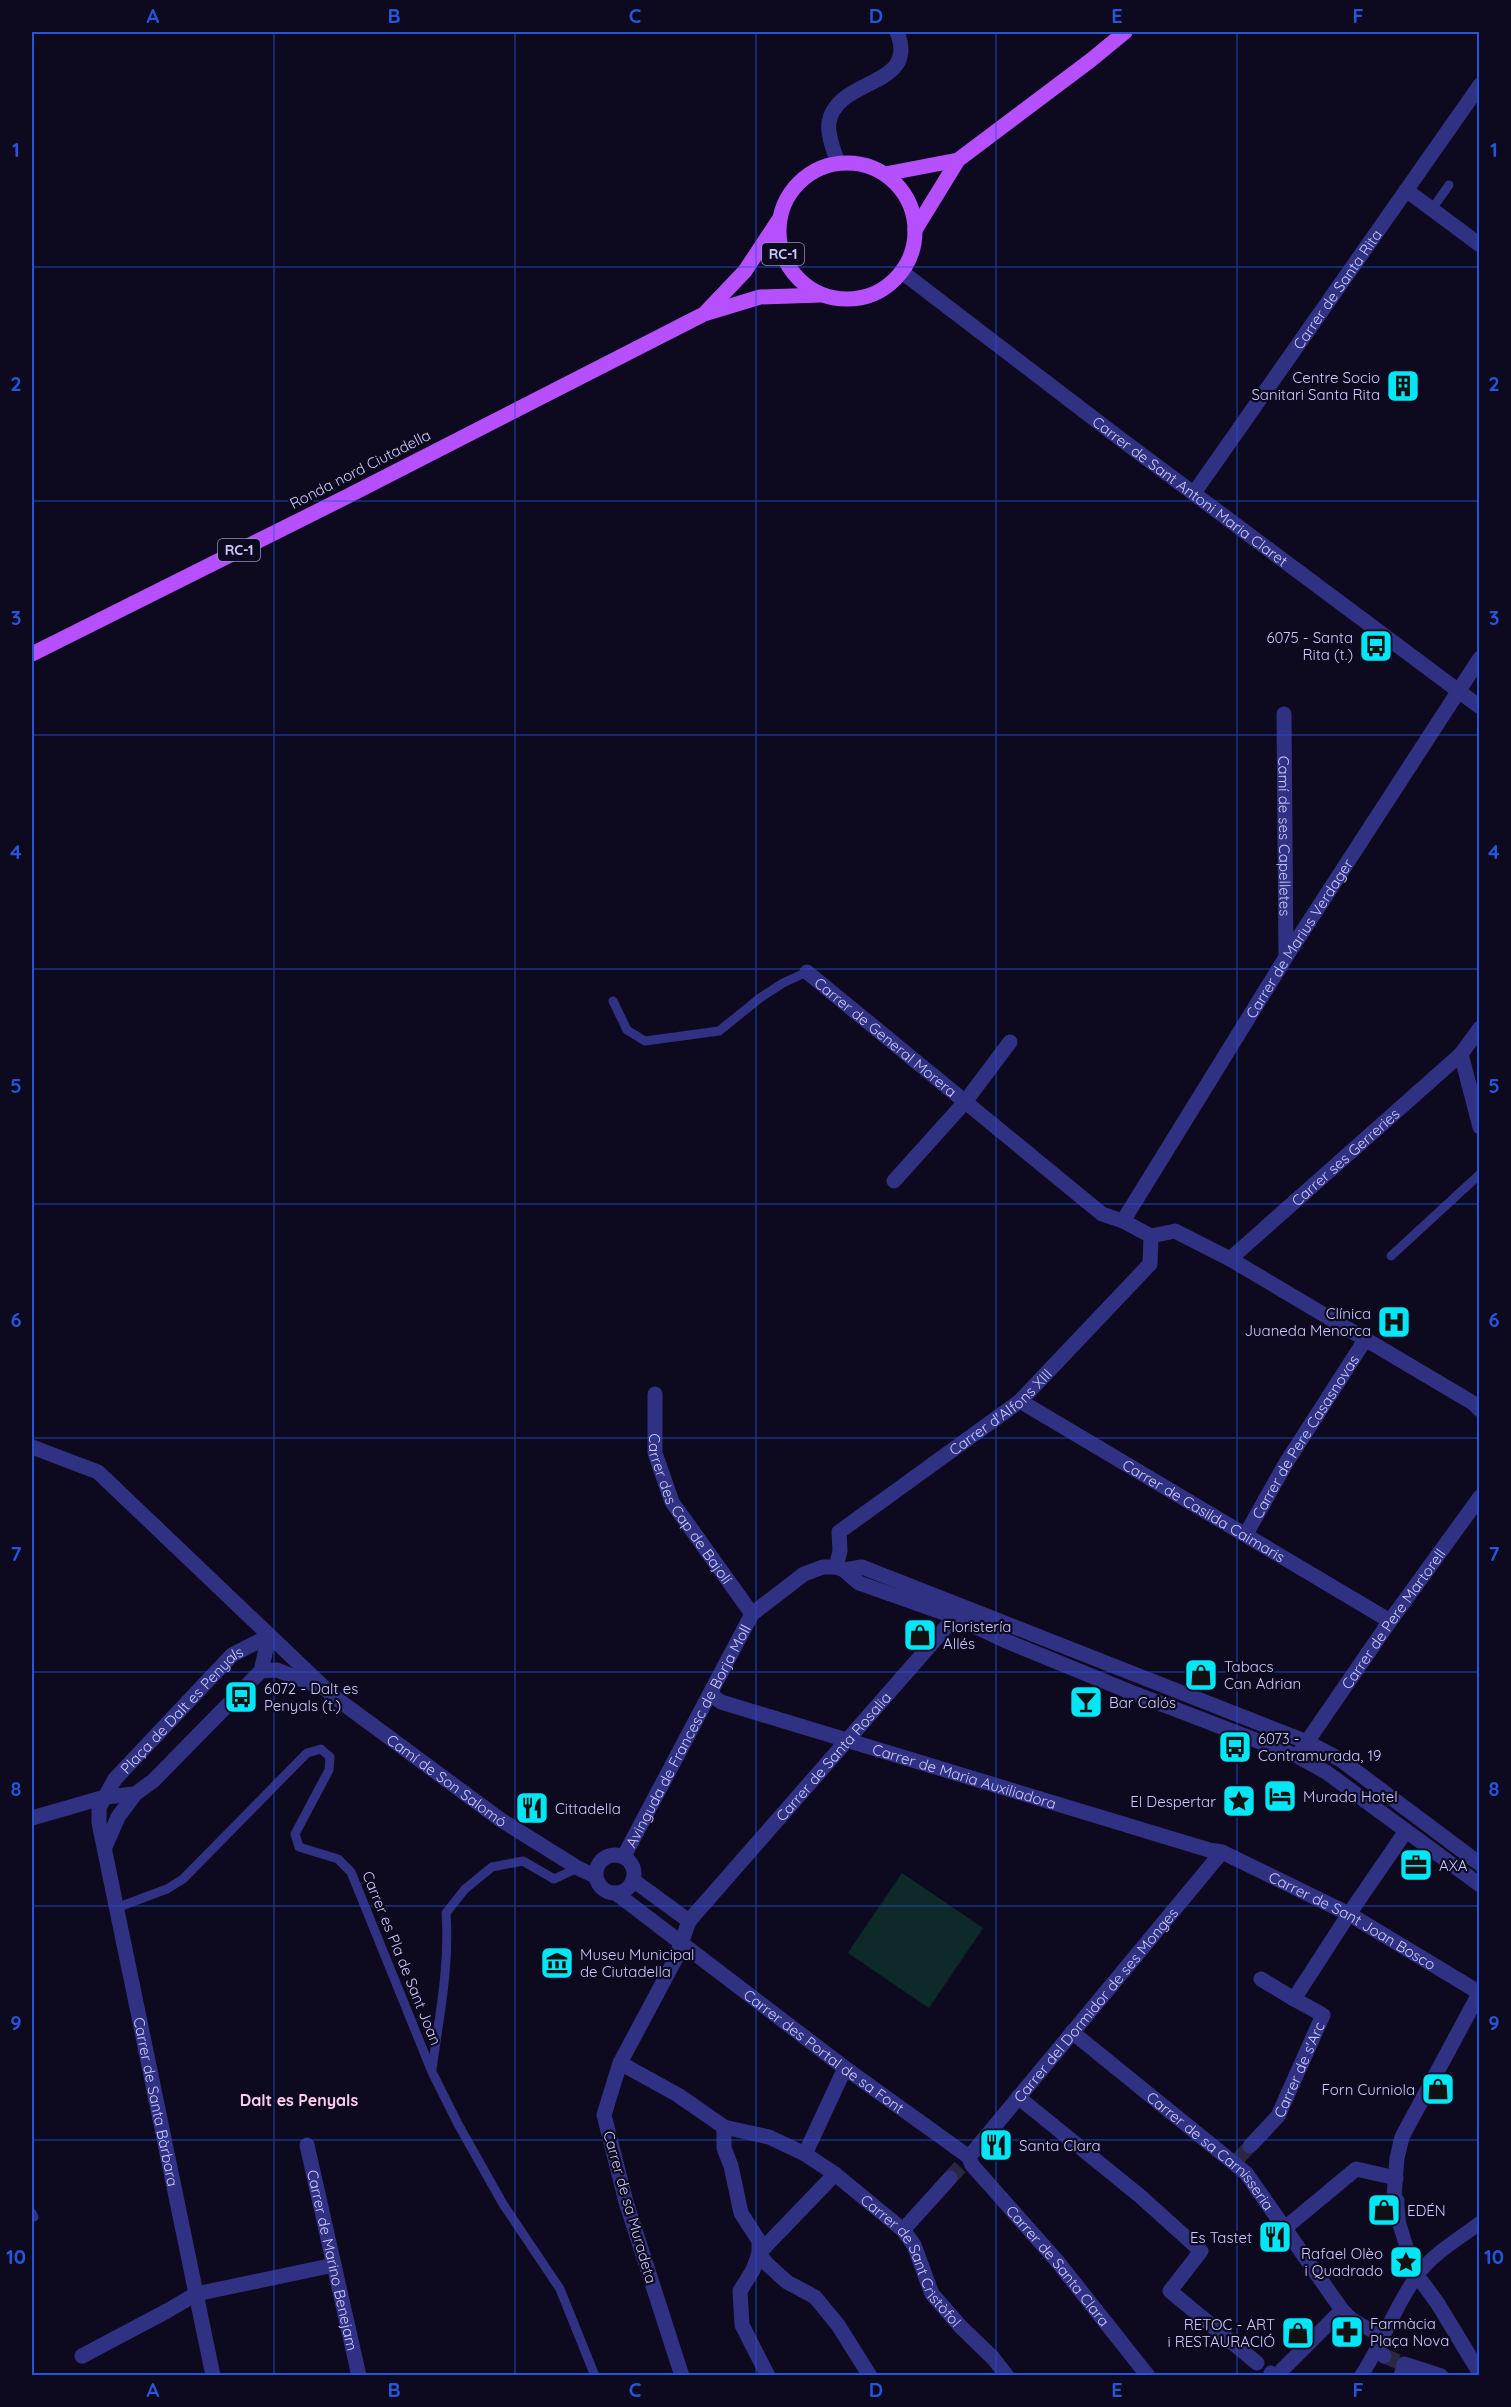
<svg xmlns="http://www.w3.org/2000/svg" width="1511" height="2407" font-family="Quicksand,sans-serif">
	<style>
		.green { fill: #0d2a28 }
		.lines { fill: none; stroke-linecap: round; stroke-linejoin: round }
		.pedestrian-tunnel { stroke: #2a2741; stroke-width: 14; stroke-dasharray: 14 7; stroke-linecap: butt }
		.minor-tunnel { stroke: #2a2741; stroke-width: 15; stroke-dasharray: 15 8; stroke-linecap: butt }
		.service { stroke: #313183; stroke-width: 9 }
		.pedestrian { stroke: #313183; stroke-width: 14 }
		.minor { stroke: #313183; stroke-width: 15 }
		.tertiary { stroke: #313183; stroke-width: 15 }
		.primary { stroke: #b650ff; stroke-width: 15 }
		.grid { fill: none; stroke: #2654da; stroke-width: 1.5; stroke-opacity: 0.55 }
		.labels { text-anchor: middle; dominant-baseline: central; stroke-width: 4.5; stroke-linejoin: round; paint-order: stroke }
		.shield { fill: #0d0a1f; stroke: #9390bc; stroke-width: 1.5 }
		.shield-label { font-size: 14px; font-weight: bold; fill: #cdc9ff }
		.street-label { font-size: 15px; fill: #cdc9ff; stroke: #0d0a1f }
		.poi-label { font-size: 15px; fill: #cdc9ff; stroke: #0d0a1f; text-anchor: start }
		.neighbourhood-label { font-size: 16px; font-weight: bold; fill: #ffcbee; stroke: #0d0a1f }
		.neatline { fill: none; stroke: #2654da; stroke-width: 2 }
		.grid-label { font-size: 20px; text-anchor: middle; font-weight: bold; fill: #2654da }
	</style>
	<rect width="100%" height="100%" fill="#0d0a1f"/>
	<path class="green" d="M902,1873L983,1928L929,2008L848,1953Z"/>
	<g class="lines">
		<path class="pedestrian-tunnel" d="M1238,2159L1250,2146"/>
		<g class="minor-tunnel">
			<path d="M950,2178L969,2157"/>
			<path d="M1384,2356L1399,2362"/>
		</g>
		<g class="service">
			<path d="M1432,209L1449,185"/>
			<path d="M613,1001L627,1030L645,1041L719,1031L760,998L783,983L807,972"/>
			<path d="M1391,1256L1480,1174"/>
			<path d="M116,1908L167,1889L183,1879L307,1753L321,1749L330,1757L329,1770L295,1834L299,1847L338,1859L351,1872L432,2072L458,2124L503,2204L560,2289L595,2376"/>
			<path d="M432,2069C439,2018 450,1965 446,1913L465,1889L492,1867L523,1861L554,1879L578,1868"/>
			<path d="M32,2213L34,2217"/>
		</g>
		<g class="pedestrian">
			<path d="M1397,2201L1399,2223L1416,2277L1421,2281"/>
			<path d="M1350,2318L1384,2338"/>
			<path d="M1361,2376C1382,2344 1394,2308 1416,2277C1431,2255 1458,2239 1480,2223"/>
		</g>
		<g class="minor">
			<path d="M838,163C834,151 827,135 829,122C837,77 920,88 897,32"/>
			<path d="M1406,190L1480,245"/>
			<path id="s1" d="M1194,493L1480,85"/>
			<path id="s2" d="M1284,714L1286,957"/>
			<path id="s3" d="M807,972L1102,1214L1123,1221L1151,1236L1175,1231L1230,1259L1473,1403L1480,1410"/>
			<path d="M1461,1054L1480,1127"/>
			<path d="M894,1181L965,1102L1010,1042"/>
			<path id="s4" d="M1123,1221L1286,957L1480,658"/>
			<path id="s5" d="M1230,1259L1461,1054L1480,1028"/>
			<path id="s6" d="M655,1394V1453L672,1502L752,1614"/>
			<path id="s7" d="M1020,1401L1390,1621"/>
			<path id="s8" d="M1246,1534L1286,1463L1365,1340"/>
			<path id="s9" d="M836,1567L840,1551L839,1532L1020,1401L1150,1264L1151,1236"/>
			<path id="s10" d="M710,1694L721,1702L1209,1850L1222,1852L1349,1914L1480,1993"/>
			<path id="s11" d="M105,1797L99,1808V1823L213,2376"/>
			<path d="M105,1847L118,1817L135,1794"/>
			<path d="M633,1880L689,1921"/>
			<path id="s12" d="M617,1894L845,2068L969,2157"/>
			<path d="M1261,1979L1294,1999"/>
			<path id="s13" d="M1072,2032L1246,2173L1342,2310L1350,2318"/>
			<path id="s14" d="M620,2063L678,2095L724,2127L769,2137L805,2154L835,2174L903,2230L914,2245L932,2294L961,2327L993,2358L1007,2376"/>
			<path d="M1018,2097L1140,2196L1201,2251L1170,2291L1257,2363"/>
			<path d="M724,2127V2148L731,2166L741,2213L759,2241V2253L766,2263L787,2282L815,2297L838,2325L870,2376"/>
			<path id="s15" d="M307,2145L359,2376"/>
			<path id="s16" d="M1250,2146L1278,2116L1323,2015L1294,1999L1349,1914L1406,1831"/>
			<path d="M805,2154L845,2068"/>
			<path id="s17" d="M969,2157L1222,1852"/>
			<path id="s18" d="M969,2157L972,2165L1057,2261L1148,2376"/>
			<path d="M1397,2201L1394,2196L1397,2158L1402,2137L1480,1992"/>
			<path d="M1285,2228L1356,2169L1396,2178"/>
			<path d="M903,2230L950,2178"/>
			<path d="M1422,2282L1438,2304L1478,2370"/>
			<path d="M1378,2350L1384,2356"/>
			<path d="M82,2356L167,2311L196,2294L334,2265"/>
			<path d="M1282,2370L1342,2310"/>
			<path d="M1271,2373L1273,2376"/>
			<path id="s19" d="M682,2376L626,2202L604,2115L620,2063L676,1958L689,1921L955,1617L958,1614L965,1617"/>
			<path d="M768,2376L742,2325L740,2291L753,2270L759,2253L835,2174"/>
			<path d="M1401,2376L1404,2364L1441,2376"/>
		</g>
		<g class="tertiary">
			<path id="s20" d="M902,272L1118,437L1480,707"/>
			<path id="s21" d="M32,1447L98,1472L333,1696L501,1820L578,1868L595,1876"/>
			<path d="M844,1570L862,1567L1307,1742L1341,1760L1480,1864"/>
			<path d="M261,1671L277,1670L315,1685"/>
			<path id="s22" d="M1302,1749L1390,1621L1480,1497"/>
			<path id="s23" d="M105,1797L115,1779L232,1655L269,1636"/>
			<path d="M32,1818L105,1797L135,1794L153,1781L261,1671L269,1636"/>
			<circle cx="615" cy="1874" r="19"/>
			<path id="s24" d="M624,1856L752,1614L804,1574L823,1567H836L844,1570L859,1583L955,1617L1006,1641L1133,1693L1297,1756L1326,1772L1480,1885"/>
		</g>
		<g class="primary">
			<circle cx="847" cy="231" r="68"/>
			<path d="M885,174L958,160"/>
			<path d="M915,230L958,160L1091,60L1125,32"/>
			<path d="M706,312L745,271L780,218"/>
			<path d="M32,654L344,498L704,314L760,297L821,295"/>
		</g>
	</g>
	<path class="grid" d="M274,32V2376M515,32V2376M756,32V2376M996,32V2376M1237,32V2376M32,267H1480M32,501H1480M32,735H1480M32,969H1480M32,1204H1480M32,1438H1480M32,1672H1480M32,1906H1480M32,2140H1480"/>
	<defs>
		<symbol id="building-square" viewBox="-11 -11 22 22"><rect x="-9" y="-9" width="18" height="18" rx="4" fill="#00e6f4" stroke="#0d0a1f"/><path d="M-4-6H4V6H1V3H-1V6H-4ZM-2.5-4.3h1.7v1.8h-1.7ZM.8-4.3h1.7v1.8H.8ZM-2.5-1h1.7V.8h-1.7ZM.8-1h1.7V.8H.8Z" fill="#111"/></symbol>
		<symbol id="bus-square" viewBox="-11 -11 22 22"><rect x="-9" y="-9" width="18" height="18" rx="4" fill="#00e6f4" stroke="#0d0a1f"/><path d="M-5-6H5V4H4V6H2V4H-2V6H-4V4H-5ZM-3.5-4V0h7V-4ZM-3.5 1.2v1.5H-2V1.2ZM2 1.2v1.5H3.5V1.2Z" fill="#111"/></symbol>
		<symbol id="hospital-square" viewBox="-11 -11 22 22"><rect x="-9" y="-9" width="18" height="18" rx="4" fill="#00e6f4" stroke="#0d0a1f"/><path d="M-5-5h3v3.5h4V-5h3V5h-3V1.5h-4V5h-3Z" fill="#111"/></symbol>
		<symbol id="shop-square" viewBox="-11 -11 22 22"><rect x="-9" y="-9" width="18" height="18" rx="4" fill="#00e6f4" stroke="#0d0a1f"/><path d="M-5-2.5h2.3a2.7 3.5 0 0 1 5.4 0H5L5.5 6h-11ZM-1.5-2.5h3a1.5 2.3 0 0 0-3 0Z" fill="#111"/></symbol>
		<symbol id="bar-square" viewBox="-11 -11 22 22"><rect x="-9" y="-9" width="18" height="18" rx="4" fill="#00e6f4" stroke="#0d0a1f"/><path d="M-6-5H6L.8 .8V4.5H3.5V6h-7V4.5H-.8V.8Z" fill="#111"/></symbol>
		<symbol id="hotel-square" viewBox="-11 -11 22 22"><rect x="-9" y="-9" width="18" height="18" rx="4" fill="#00e6f4" stroke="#0d0a1f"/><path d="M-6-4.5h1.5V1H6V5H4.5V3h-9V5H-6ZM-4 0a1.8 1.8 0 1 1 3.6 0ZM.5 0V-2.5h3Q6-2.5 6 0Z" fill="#111"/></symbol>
		<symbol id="sight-square" viewBox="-11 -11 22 22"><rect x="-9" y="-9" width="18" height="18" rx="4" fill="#00e6f4" stroke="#0d0a1f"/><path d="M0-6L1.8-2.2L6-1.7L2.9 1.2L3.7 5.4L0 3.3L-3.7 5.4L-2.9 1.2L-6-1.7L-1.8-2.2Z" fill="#111"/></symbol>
		<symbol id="restaurant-square" viewBox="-11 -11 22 22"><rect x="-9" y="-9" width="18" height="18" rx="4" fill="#00e6f4" stroke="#0d0a1f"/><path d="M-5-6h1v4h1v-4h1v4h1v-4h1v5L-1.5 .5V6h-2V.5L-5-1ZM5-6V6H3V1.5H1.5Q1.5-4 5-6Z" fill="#111"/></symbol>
		<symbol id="office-square" viewBox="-11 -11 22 22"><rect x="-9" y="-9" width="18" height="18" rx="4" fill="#00e6f4" stroke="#0d0a1f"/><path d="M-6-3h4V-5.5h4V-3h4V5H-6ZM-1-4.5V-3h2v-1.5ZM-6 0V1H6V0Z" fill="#111"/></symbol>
		<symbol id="museum-square" viewBox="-11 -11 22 22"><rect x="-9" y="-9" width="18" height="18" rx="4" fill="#00e6f4" stroke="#0d0a1f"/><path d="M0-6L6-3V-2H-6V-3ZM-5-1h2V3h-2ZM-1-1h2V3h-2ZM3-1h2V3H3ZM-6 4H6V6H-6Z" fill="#111"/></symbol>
		<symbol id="pharmacy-square" viewBox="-11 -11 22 22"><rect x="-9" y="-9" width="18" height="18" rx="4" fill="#00e6f4" stroke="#0d0a1f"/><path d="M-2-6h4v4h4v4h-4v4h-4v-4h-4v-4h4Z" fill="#111"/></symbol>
	</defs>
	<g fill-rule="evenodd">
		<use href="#building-square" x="1384" y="367" width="38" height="38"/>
		<use href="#bus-square" x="1357" y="627" width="38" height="38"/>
		<use href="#hospital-square" x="1375" y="1303" width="38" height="38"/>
		<use href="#shop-square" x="901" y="1616" width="38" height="38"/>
		<use href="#shop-square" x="1182" y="1656" width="38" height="38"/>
		<use href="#bus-square" x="222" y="1678" width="38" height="38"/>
		<use href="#bar-square" x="1067" y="1683" width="38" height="38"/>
		<use href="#bus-square" x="1216" y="1728" width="38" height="38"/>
		<use href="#hotel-square" x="1261" y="1777" width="38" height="38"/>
		<use href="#sight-square" x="1220" y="1782" width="38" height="38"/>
		<use href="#restaurant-square" x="513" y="1789" width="38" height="38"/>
		<use href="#office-square" x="1397" y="1846" width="38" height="38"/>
		<use href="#museum-square" x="538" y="1944" width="38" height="38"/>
		<use href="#shop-square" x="1419" y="2070" width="38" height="38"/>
		<use href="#restaurant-square" x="977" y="2126" width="38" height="38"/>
		<use href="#shop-square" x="1365" y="2191" width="38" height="38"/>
		<use href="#restaurant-square" x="1256" y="2218" width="38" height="38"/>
		<use href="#sight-square" x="1387" y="2243" width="38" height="38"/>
		<use href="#pharmacy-square" x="1328" y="2313" width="38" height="38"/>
		<use href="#shop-square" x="1279" y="2314" width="38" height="38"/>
	</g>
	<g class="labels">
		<g class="shield">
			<rect x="762" y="243" width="42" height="22" rx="4.5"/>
			<rect x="218" y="539" width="42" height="22" rx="4.5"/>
		</g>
		<g class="shield-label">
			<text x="783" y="254">RC-1</text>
			<text x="239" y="550">RC-1</text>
		</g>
		<g class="street-label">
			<text stroke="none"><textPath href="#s1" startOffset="249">Carrer de Santa Rita</textPath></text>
			<text transform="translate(360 469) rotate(-27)">Ronda nord Ciutadella</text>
			<text stroke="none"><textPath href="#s20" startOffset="362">Carrer de Sant Antoni Maria Claret</textPath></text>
			<text stroke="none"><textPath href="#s2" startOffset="122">Camí de ses Capelletes</textPath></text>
			<text stroke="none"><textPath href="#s4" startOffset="333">Carrer de Marius Verdager</textPath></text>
			<text stroke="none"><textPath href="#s3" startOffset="102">Carrer de General Morera</textPath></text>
			<text stroke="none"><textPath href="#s5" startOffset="154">Carrer ses Gerreries</textPath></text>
			<text stroke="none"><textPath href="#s9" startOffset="237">Carrer d'Alfons XIII</textPath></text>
			<text stroke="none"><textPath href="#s8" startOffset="114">Carrer de Pere Casasnovas</textPath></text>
			<text stroke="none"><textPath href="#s6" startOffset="124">Carrer des Cap de Bajolí</textPath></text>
			<text stroke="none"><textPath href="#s7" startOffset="214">Carrer de Casilda Caimaris</textPath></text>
			<text stroke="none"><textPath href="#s22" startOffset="159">Carrer de Pere Martorell</textPath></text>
			<text stroke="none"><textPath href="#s23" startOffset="117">Plaça de Dalt es Penyals</textPath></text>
			<text stroke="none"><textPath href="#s24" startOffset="136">Avinguda de Francesc de Borja Moll</textPath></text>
			<text stroke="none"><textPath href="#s19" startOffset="704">Carrer de Santa Rosalia</textPath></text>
			<text stroke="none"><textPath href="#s10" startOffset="268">Carrer de Maria Auxiliadora</textPath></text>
			<text stroke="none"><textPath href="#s21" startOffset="537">Camí de Son Salomó</textPath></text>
			<text stroke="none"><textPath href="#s10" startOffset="684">Carrer de Sant Joan Bosco</textPath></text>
			<text transform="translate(402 1958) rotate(68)">Carrer es Pla de Sant Joan</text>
			<text stroke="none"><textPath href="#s17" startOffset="198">Carrer del Dormidor de ses Monges</textPath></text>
			<text stroke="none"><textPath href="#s12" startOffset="260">Carrer des Portal de sa Font</textPath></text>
			<text stroke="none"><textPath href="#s16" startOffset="92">Carrer de s'Arc</textPath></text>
			<text stroke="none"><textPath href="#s11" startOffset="312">Carrer de Santa Bàrbara</textPath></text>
			<text stroke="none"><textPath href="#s13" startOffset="183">Carrer de sa Carnisseria</textPath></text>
			<text transform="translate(630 2207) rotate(74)">Carrer de sa Muradeta</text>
			<text stroke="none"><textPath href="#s15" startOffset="118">Carrer de Marino Benejam</textPath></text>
			<text stroke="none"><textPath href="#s14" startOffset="362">Carrer de Sant Cristòfol</textPath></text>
			<text stroke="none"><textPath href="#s18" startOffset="141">Carrer de Santa Clara</textPath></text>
		</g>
		<g class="poi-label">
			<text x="1380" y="377" text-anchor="end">Centre Socio<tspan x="1380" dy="17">Sanitari Santa Rita</tspan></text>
			<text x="1353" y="637" text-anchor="end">6075 - Santa<tspan x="1353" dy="17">Rita (t.)</tspan></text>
			<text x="1371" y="1313" text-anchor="end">Clínica<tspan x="1371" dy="17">Juaneda Menorca</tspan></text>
			<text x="943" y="1626">Floristería<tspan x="943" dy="17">Allés</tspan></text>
			<text x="1224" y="1666">Tabacs<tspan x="1224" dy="17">Can Adrian</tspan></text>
			<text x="264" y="1688">6072 - Dalt es<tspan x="264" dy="17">Penyals (t.)</tspan></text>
			<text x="1109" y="1702">Bar Calós</text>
			<text x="1258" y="1738">6073 -<tspan x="1258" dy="17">Contramurada, 19</tspan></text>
			<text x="1303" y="1796">Murada Hotel</text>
			<text x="1216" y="1801" text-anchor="end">El Despertar</text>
			<text x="555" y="1808">Cittadella</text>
			<text x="1439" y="1865">AXA</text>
			<text x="580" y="1954">Museu Municipal<tspan x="580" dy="17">de Ciutadella</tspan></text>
			<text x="1415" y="2089" text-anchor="end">Forn Curniola</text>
			<text x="1019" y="2145">Santa Clara</text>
			<text x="1407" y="2210">EDÉN</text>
			<text x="1252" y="2237" text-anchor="end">Es Tastet</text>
			<text x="1383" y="2253" text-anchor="end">Rafael Olèo<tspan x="1383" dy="17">i Quadrado</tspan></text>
			<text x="1370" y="2323">Farmàcia<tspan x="1370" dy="17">Plaça Nova</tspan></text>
			<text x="1275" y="2324" text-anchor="end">RETOC - ART<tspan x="1275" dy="17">i RESTAURACIÓ</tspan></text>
		</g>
		<g class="neighbourhood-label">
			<text x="299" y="2100">Dalt es Penyals</text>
		</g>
	</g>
	<rect width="1511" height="2407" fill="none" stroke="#0d0a1f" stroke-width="66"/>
	<rect x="33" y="33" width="1445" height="2341" class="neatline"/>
	<g class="grid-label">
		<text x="153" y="23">A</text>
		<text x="394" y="23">B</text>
		<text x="635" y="23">C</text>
		<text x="876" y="23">D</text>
		<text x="1117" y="23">E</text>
		<text x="1358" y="23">F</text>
		<text x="16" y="157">1</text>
		<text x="1494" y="157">1</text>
		<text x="16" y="391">2</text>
		<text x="1494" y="391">2</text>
		<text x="16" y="625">3</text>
		<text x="1494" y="625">3</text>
		<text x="16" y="859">4</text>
		<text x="1494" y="859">4</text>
		<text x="16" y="1093">5</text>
		<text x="1494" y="1093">5</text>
		<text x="16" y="1327">6</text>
		<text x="1494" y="1327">6</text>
		<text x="16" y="1561">7</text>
		<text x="1494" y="1561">7</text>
		<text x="16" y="1796">8</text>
		<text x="1494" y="1796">8</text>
		<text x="16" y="2030">9</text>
		<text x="1494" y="2030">9</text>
		<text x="16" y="2264">10</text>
		<text x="1494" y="2264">10</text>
		<text x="153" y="2397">A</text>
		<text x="394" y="2397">B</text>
		<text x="635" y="2397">C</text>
		<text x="876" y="2397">D</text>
		<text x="1117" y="2397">E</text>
		<text x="1358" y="2397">F</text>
	</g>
</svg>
